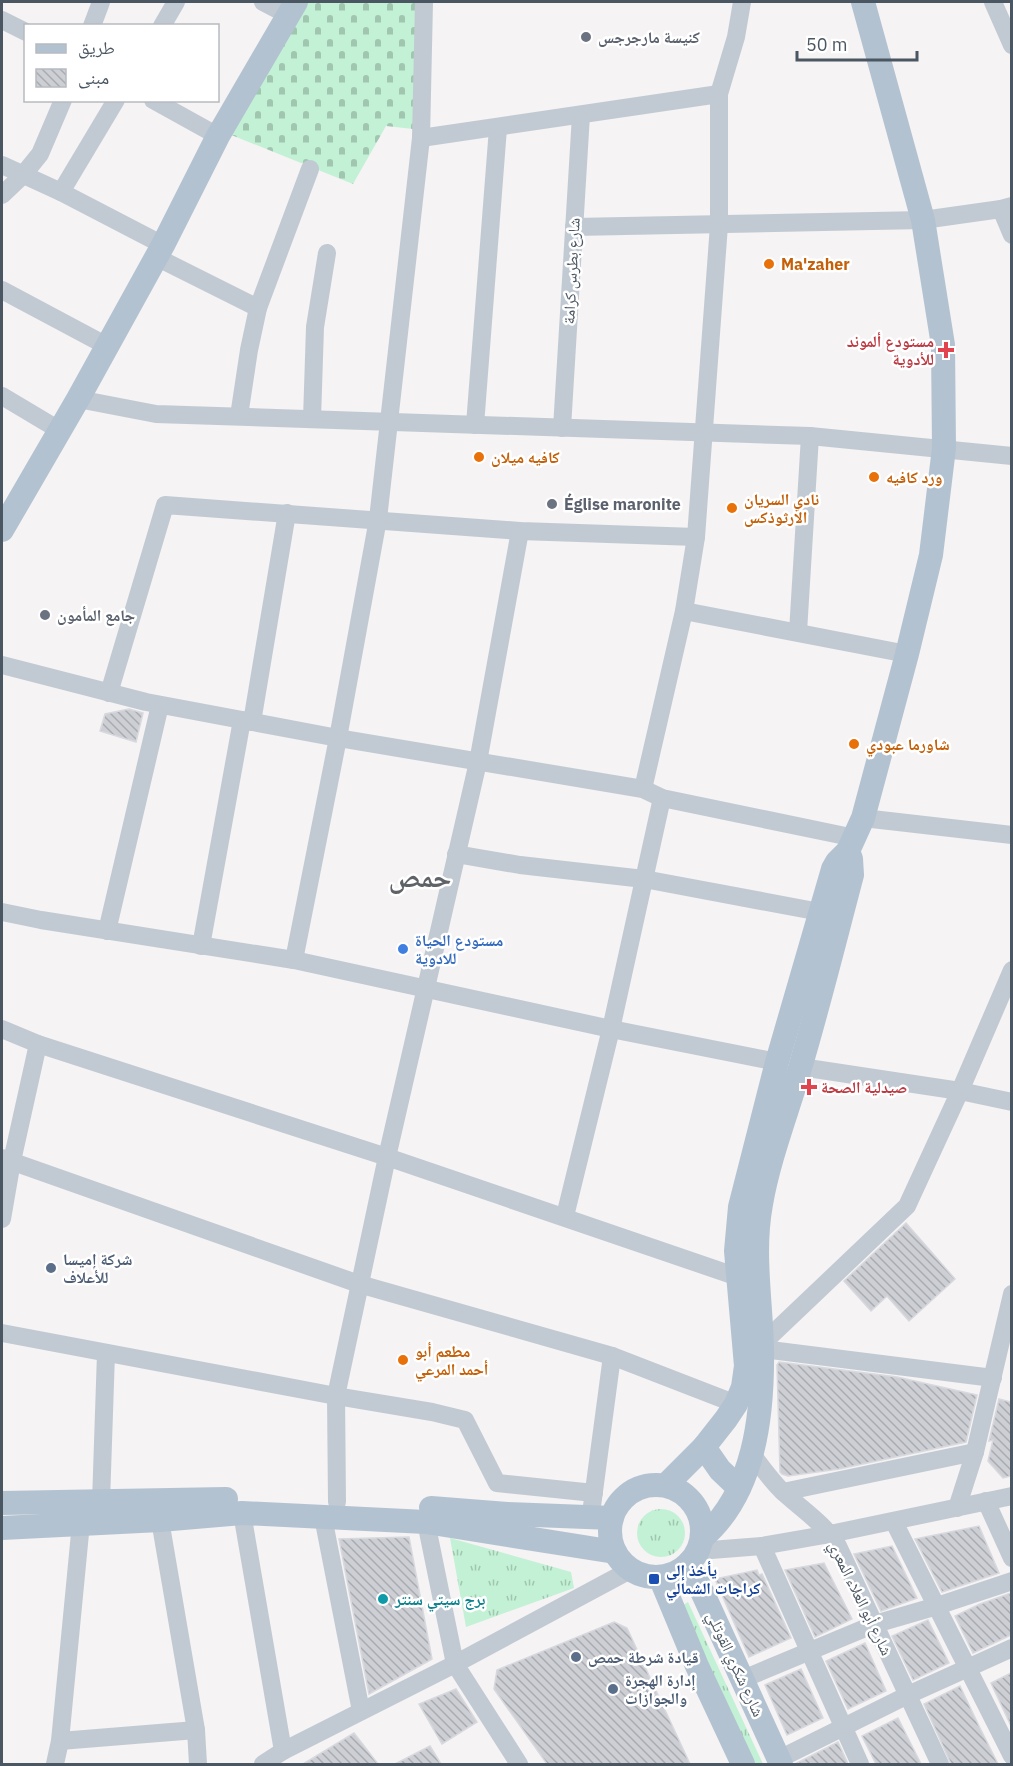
<svg xmlns="http://www.w3.org/2000/svg" width="1013" height="1766" font-family="'IBM Plex Sans','Noto Naskh Arabic',sans-serif">
	<style>
		.grass { fill: url(#grass-tufts) }
		.cemetery { fill: url(#cemetery-stones) }
		.building { fill: url(#building-back-hatch); stroke: #d7d9de; stroke-width: 1.5 }
		.lines { fill: none; stroke-linecap: round; stroke-linejoin: round }
		.minor { stroke: #c1cad2; stroke-width: 18 }
		.major { stroke: #b3c2d1; stroke-width: 24 }
		.worship-dot { fill: #6b7280; stroke: #fff; stroke-width: 2 }
		.food-dot { fill: #e8710a; stroke: #fff; stroke-width: 2 }
		.health-dot { fill: #e0444e; stroke: #fff; stroke-width: 2 }
		.shop-dot { fill: #3f7fe0; stroke: #fff; stroke-width: 2 }
		.service-dot { fill: #5c6f8a; stroke: #fff; stroke-width: 2 }
		.transit-dot { fill: #1a4fb4; stroke: #fff; stroke-width: 2 }
		.culture-dot { fill: #0f9aa8; stroke: #fff; stroke-width: 2 }
		.labels { text-anchor: middle; dominant-baseline: central; stroke-width: 5; stroke-linejoin: round; paint-order: stroke }
		.worship-label { font-size: 16px; font-weight: bold; fill: #5b616d; stroke: #fff; text-anchor: start }
		.food-label { font-size: 16px; font-weight: bold; fill: #c56008; stroke: #fff; text-anchor: start }
		.street-label { font-size: 16px; fill: #4a5661; stroke: #fff }
		.health-label { font-size: 16px; font-weight: bold; fill: #be3a42; stroke: #fff; text-anchor: end }
		.shop-label { font-size: 16px; font-weight: bold; fill: #366cbe; stroke: #fff; text-anchor: start }
		.service-label { font-size: 16px; font-weight: bold; fill: #4e5e75; stroke: #fff; text-anchor: start }
		.transit-label { font-size: 16px; font-weight: bold; fill: #164399; stroke: #fff; text-anchor: start }
		.culture-label { font-size: 16px; font-weight: bold; fill: #0d838f; stroke: #fff; text-anchor: start }
		.town-label { font-size: 28px; font-weight: bold; fill: #5f6368; stroke: #fff }
	</style>
	<defs>
		<pattern id="grass-tufts" width="24" height="20" patternUnits="userSpaceOnUse" patternTransform="scale(1.5)"><rect width="24" height="20" fill="#c3f1d5"/><path d="M3 7l-1-3M5 7V3M7 7l1-3M15 17l-1-3M17 17v-4M19 17l1-3" fill="none" stroke="#a0c6b0"/></pattern>
		<pattern id="cemetery-stones" width="16" height="16" patternUnits="userSpaceOnUse" patternTransform="scale(1.5)"><rect width="16" height="16" fill="#c3f1d5"/><path d="M2 7V4a2 2 0 0 1 4 0v3zM10 15v-3a2 2 0 0 1 4 0v3z" fill="#a0c6b0"/></pattern>
		<pattern id="building-back-hatch" width="6" height="6" patternUnits="userSpaceOnUse" patternTransform="scale(1.5)"><rect width="6" height="6" fill="#cdcfd5"/><path d="M-1 5l2 2M0 0l6 6M5-1l2 2" fill="none" stroke="#a8abb0"/></pattern>
	</defs>
	<rect width="100%" height="100%" fill="#f5f3f3"/>
	<g class="grass">
		<circle cx="661" cy="1533" r="24"/>
		<path d="M450,1538L571,1572L574,1588L466,1627Z"/>
		<path d="M688,1602L763,1764H748L677,1609Z"/>
	</g>
	<path class="cemetery" d="M306,2H416L413,129L386,126L353,184L224,132Z"/>
	<g class="building">
		<path d="M129,709L143,713L136,742L100,731L105,714Z"/>
		<path d="M906,1223L955,1279L909,1321L887,1296L871,1311L844,1281Z"/>
		<path d="M779,1362L897,1377L977,1395L966,1442L839,1469L788,1476L782,1474L780,1472L777,1365Z"/>
		<path d="M999,1399L1011,1402V1476L1003,1478L988,1461L993,1440L989,1441Z"/>
		<path d="M979,1526L999,1573L942,1592L915,1539Z"/>
		<path d="M409,1537L432,1659L369,1694L339,1539Z"/>
		<path d="M892,1546L917,1598L881,1611L854,1554Z"/>
		<path d="M824,1563L852,1619L815,1637L785,1570Z"/>
		<path d="M757,1570L759,1575L762,1574L791,1638L749,1657L715,1579Z"/>
		<path d="M1011,1593V1635L973,1653L955,1616L980,1604Z"/>
		<path d="M928,1620L949,1663L913,1680L892,1636Z"/>
		<path d="M614,1622L627,1628L690,1764H547L494,1689L497,1670Z"/>
		<path d="M865,1643L886,1691L848,1709L826,1661Z"/>
		<path d="M801,1669L823,1718L787,1735L765,1685Z"/>
		<path d="M1011,1673V1726L991,1683Z"/>
		<path d="M960,1686L979,1726L998,1764H951L924,1704Z"/>
		<path d="M456,1689L477,1722L442,1744L419,1704Z"/>
		<path d="M898,1718L921,1764H876L862,1736Z"/>
		<path d="M354,1733L378,1764H303Z"/>
		<path d="M838,1742L848,1764H795Z"/>
		<path d="M430,1746L441,1764H395Z"/>
	</g>
	<g class="lines">
		<g class="minor">
			<path d="M263,2L288,15"/>
			<path d="M993,2L1012,45"/>
			<path d="M2,20L26,32"/>
			<path d="M92,26L101,2"/>
			<path d="M162,26L176,2"/>
			<path d="M153,100L218,136"/>
			<path d="M421,138L719,94"/>
			<path d="M2,165L61,192L163,245"/>
			<path d="M61,192L116,100"/>
			<path d="M2,195L23,175L40,154L63,100"/>
			<path d="M1001,209L1012,235"/>
			<path d="M574,227L923,220L1001,209L1012,206"/>
			<path d="M156,257L258,308"/>
			<path d="M2,290L107,346"/>
			<path d="M2,396L59,430"/>
			<path d="M78,399L156,414L810,436L1012,456"/>
			<path d="M239,416L249,350L258,308L310,169"/>
			<path d="M312,419L315,327L327,253"/>
			<path d="M475,425L498,128"/>
			<path d="M562,428L581,115"/>
			<path d="M684,611L907,654"/>
			<path d="M798,632L810,436"/>
			<path d="M2,665L146,702L338,738L643,789L662,798L855,838"/>
			<path d="M109,693L165,505L520,531L696,537"/>
			<path d="M252,722L287,513"/>
			<path d="M643,789L684,611L696,537L719,225V94L736,37L742,2"/>
			<path d="M863,818L1012,835"/>
			<path d="M456,854L520,865L644,879L820,912"/>
			<path d="M2,912L41,920L294,960L611,1029L777,1062"/>
			<path d="M107,931L160,705"/>
			<path d="M201,946L242,720"/>
			<path d="M294,960L338,738L378,519L421,138L424,2"/>
			<path d="M2,1029L38,1044L387,1157L738,1277"/>
			<path d="M801,1067L960,1091L1012,1102"/>
			<path d="M2,1158L359,1284L612,1356L736,1404"/>
			<path d="M565,1216L611,1029L662,798"/>
			<path d="M2,1219L12,1161L38,1044"/>
			<path d="M2,1333L336,1396L432,1412L465,1420L497,1483L594,1493"/>
			<path d="M762,1344L907,1206L960,1091L1012,970"/>
			<path d="M762,1349L993,1378"/>
			<path d="M751,1453C761,1466 770,1479 781,1490C801,1509 823,1522 838,1546L940,1764"/>
			<path d="M783,1492L975,1452"/>
			<path d="M986,1501L1012,1558"/>
			<path d="M101,1502L106,1353"/>
			<path d="M337,1502L336,1396L387,1157L478,762L520,531"/>
			<path d="M592,1506L612,1356"/>
			<path d="M957,1508L975,1452L1012,1294"/>
			<path d="M242,1513L283,1751"/>
			<path d="M323,1517L361,1711"/>
			<path d="M160,1520L196,1730L198,1764"/>
			<path d="M426,1522L455,1664L519,1764"/>
			<path d="M894,1522L1012,1756"/>
			<path d="M762,1546L860,1764"/>
			<path d="M698,1551L762,1546L830,1534L1012,1496"/>
			<path d="M743,1679L875,1624L937,1606L1012,1581"/>
			<path d="M60,1741L196,1730"/>
			<path d="M779,1759L908,1695L1012,1648"/>
			<path d="M55,1764L60,1741L81,1523"/>
			<path d="M263,1764L283,1751L455,1664L630,1570"/>
		</g>
		<g class="major">
			<path d="M2,530L78,399L163,245L218,136L296,2"/>
			<path d="M704,1447L720,1470L739,1488"/>
			<circle cx="656" cy="1531" r="46"/>
			<path d="M666,1485L704,1447L726,1419L736,1404L743,1387L746,1366L736,1251L740,1207L777,1062L833,869L837,862L848,851L863,818L907,654L931,555L944,448L943,345L923,220L863,2"/>
			<path d="M2,1503L226,1499"/>
			<path d="M431,1508L507,1514L612,1518"/>
			<path d="M2,1528L160,1520L242,1513L426,1522L615,1552"/>
			<path d="M702,1538C755,1493 763,1414 762,1349C761,1300 752,1253 761,1204C769,1158 787,1113 800,1068C819,1004 835,939 852,875L851,859L848,851"/>
			<path d="M689,1563L781,1764"/>
			<path d="M660,1577L697,1666L743,1764"/>
		</g>
	</g>
	<g class="worship-dot">
		<circle cx="586" cy="37" r="6"/>
		<circle cx="552" cy="504" r="6"/>
		<circle cx="45" cy="615" r="6"/>
	</g>
	<g class="food-dot">
		<circle cx="769" cy="264" r="6"/>
		<circle cx="479" cy="457" r="6"/>
		<circle cx="874" cy="477" r="6"/>
		<circle cx="732" cy="508" r="6"/>
		<circle cx="854" cy="744" r="6"/>
		<circle cx="403" cy="1360" r="6"/>
	</g>
	<g class="health-dot">
		<path d="M943 341h6v6h6v6h-6v6h-6v-6h-6v-6h6z"/>
		<path d="M806 1078h6v6h6v6h-6v6h-6v-6h-6v-6h6z"/>
	</g>
	<circle class="shop-dot" cx="403" cy="949" r="6"/>
	<g class="service-dot">
		<circle cx="51" cy="1268" r="6"/>
		<circle cx="576" cy="1657" r="6"/>
		<circle cx="613" cy="1689" r="6"/>
	</g>
	<rect class="transit-dot" x="648" y="1573" width="12" height="12" rx="3"/>
	<circle class="culture-dot" cx="383" cy="1599" r="6"/>
	<g class="labels">
		<g class="worship-label">
			<text x="598" y="37">كنيسة مارجرجس</text>
			<text x="564" y="504">Église maronite</text>
			<text x="57" y="615">جامع المأمون</text>
		</g>
		<g class="food-label">
			<text x="781" y="264">Ma'zaher</text>
			<text x="491" y="457">كافيه ميلان</text>
			<text x="886" y="477">ورد كافيه</text>
			<text x="744" y="499">نادي السريان<tspan x="744" dy="18">الارثوذكس</tspan></text>
			<text x="866" y="744">شاورما عبودي</text>
			<text x="415" y="1351">مطعم أبو<tspan x="415" dy="18">أحمد المرعي</tspan></text>
		</g>
		<g class="street-label">
			<text transform="translate(571 271) rotate(-87)">شارع بطرس كرامة</text>
			<text transform="translate(861 1598) rotate(64)">شارع أبو العلاء المعري</text>
			<text transform="translate(736 1664) rotate(65)">شارع شكري القوتلي</text>
		</g>
		<g class="health-label">
			<text x="934" y="341">مستودع ألموند<tspan x="934" dy="18">للأدوية</tspan></text>
			<text x="821" y="1087" text-anchor="start">صيدلية الصحة</text>
		</g>
		<g class="shop-label">
			<text x="415" y="940">مستودع الحياة<tspan x="415" dy="18">للادوية</tspan></text>
		</g>
		<g class="service-label">
			<text x="63" y="1259">شركة إميسا<tspan x="63" dy="18">للأعلاف</tspan></text>
			<text x="588" y="1657">قيادة شرطة حمص</text>
			<text x="625" y="1680">إدارة الهجرة<tspan x="625" dy="18">والجوازات</tspan></text>
		</g>
		<g class="transit-label">
			<text x="666" y="1570">يأخذ إلى<tspan x="666" dy="18">كراجات الشمالي</tspan></text>
		</g>
		<g class="culture-label">
			<text x="395" y="1599">برج سيتي سنتر</text>
		</g>
		<g class="town-label">
			<text x="420" y="876">حمص</text>
		</g>
	</g>
	<rect width="1013" height="1766" fill="none" stroke="#4a5661" stroke-width="6"/>
	<rect x="24" y="24" width="195" height="78" fill="#ffffff" stroke="#b7bbc0" stroke-width="1.5"/>
	<rect x="36" y="44" width="30" height="9" fill="#b3c2d1" stroke="#b7bbc0" stroke-width="1.5"/>
	<text x="78" y="54" font-size="18" fill="#4a5661">طريق</text>
	<rect x="36" y="69" width="30" height="18" fill="url(#building-back-hatch)" stroke="#b7bbc0" stroke-width="1.5"/>
	<text x="78" y="84" font-size="18" fill="#4a5661">مبنى</text>
	<path d="M797 51v9h120v-9" fill="none" stroke="#4a5661" stroke-width="3"/>
	<text x="806" y="51" font-size="18" fill="#4a5661" stroke="#ffffff" stroke-width="4.5" paint-order="stroke">50 m</text>
</svg>
